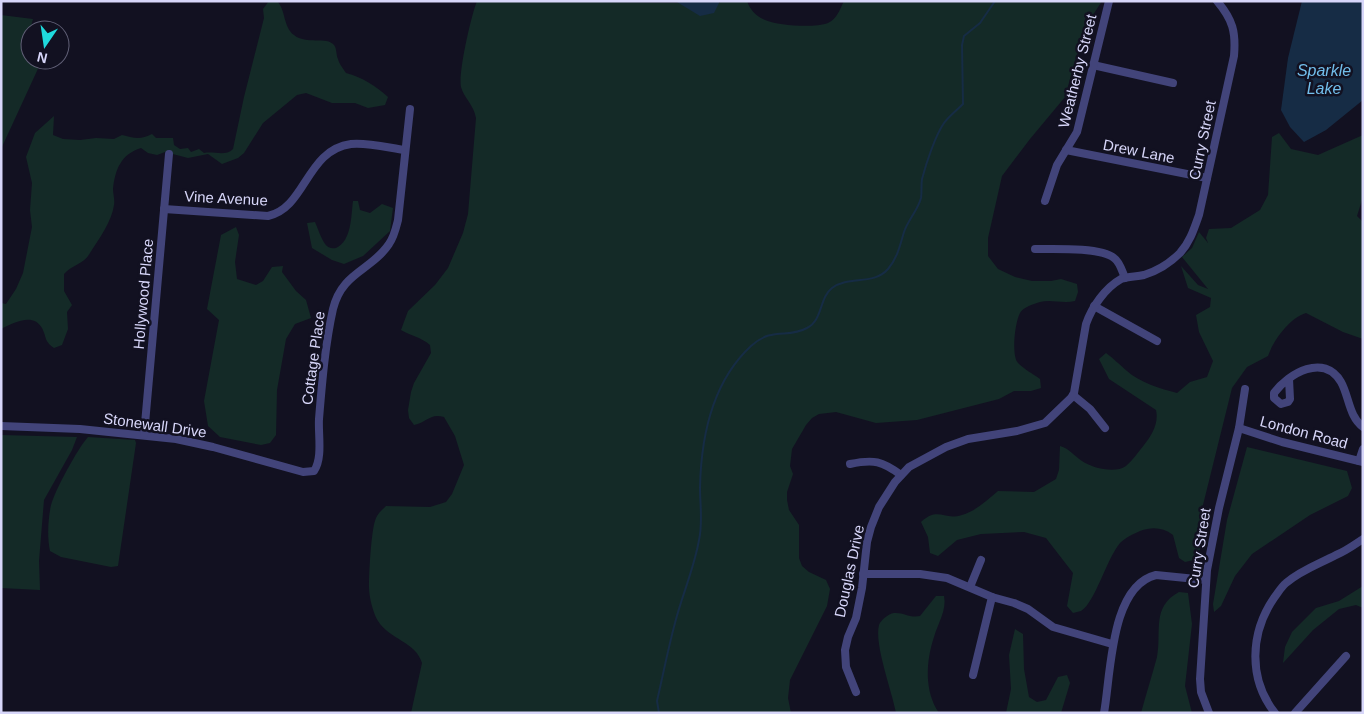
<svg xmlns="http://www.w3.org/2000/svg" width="1364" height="714" font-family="Helvetica,sans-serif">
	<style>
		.green { fill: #142a27 }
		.water { fill: #162c45 }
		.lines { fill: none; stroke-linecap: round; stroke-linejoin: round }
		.stream { stroke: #162c45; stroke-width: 2 }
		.minor { stroke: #42447a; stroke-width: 8 }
		.labels { text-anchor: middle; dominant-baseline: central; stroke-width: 5; stroke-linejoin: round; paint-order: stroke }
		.street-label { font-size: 15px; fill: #d7d6f9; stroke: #121121 }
		.water-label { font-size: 16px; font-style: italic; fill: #72beeb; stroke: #121121 }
	</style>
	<rect width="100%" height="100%" fill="#121121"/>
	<g class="green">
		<path d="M269,1H277C286,10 283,27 294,35C306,45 327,36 334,45C337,49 336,55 338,59C339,64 343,68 346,73C362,77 376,86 388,97L385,105L368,108L355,103H332L306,93L297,95L263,123L244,153L238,158L222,164L208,154L188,158L165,152L157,155L148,153L141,148C121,154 115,170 113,189C113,194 115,200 114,205C112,221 99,239 90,253C84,264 72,265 64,274V291L72,305L67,312L68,329L62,345L54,348C44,341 47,338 42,328C33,312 13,323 1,329V303L6,304L16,289L23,273L32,227L30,210L32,183L26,157L35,133L54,116L53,135L63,139L80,140L96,138L114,139L122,135C133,138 141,140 152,134L156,138H173L174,145L180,149L188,148L191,152L199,149L204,153C215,151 225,157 233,149L244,97L264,18L263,9Z"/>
		<path d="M477,1L720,3V1H747C750,10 756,16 765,20C779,26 815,28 828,23C837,19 840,9 844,1H1102L1091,18L1075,61L1065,97L1030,139L1002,176L988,238V256L998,269L1015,277L1032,281H1051L1061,279L1077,284L1078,292L1075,301C1063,304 1051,299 1040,302C1034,304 1023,307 1020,313C1015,322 1011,355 1018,363C1024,369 1033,374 1040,379L1041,388L1031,391H1014L999,399L917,420L876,423L836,412L819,414L812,418L806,425L792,449L790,466L793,474L787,492V500L789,510L799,525V558L802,566L809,572L826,580L830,589L827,606L790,680L788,698L791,713H411L422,663C416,642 389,639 378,621C373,613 369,597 369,587C369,574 371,529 376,518C378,513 383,509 386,506L430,507L446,502L452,494L464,465L455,436L444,417C429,413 427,423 414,425L409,418L408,410L411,392L414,383L431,353L430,345C421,337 411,336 401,330L408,311L435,285L448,268L463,233L468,214L476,118C474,105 464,98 461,87C458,73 471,16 477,1Z"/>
		<path d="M1,15L33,19L28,37L30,60H42L1,149Z"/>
		<path d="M1279,133L1291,149L1318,155L1363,135V197L1357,216L1363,222V339L1343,332L1306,313C1290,318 1274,339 1268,356L1247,367L1232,388L1202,509L1203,544L1194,560L1185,562L1179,558L1173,535C1162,527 1152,527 1140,531C1133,534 1125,538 1120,543C1107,558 1095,603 1081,611C1078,612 1076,612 1073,613L1067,606L1073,573L1046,538L1024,532L981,534L957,540L938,556L930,553L928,537L921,522C939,506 943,521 962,515C976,511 987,500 998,491L1034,492L1056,479L1059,470L1060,446C1070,449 1073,455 1082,461C1092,468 1115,474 1126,466C1133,460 1138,452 1144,445C1152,435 1159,423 1156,410L1109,379L1099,359L1106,353C1114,359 1119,364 1127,371C1139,382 1161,389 1177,393L1190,382L1207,377L1213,361L1199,332L1196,315L1210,307L1211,298L1188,288L1181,266L1198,285L1208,289L1182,257L1192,248L1199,232L1208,243L1206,238L1209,229L1231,228L1260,210L1268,195L1272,137Z"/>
		<path d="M353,201H358L360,210L370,213L382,204L393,208L390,231L363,256L344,264L332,260L312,248L307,223L315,222C318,229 321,238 325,244C328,248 332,249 336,248C352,241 351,215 353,201Z"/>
		<path d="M236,227L239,235L235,262L237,279L256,285L263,281L272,267L283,266L282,272L296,291L306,300L311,318L295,324L286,339L277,390L276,435L270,443L261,445L220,437L208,426L204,401L219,320L207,309L221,235Z"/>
		<path d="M1,435L77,437L72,450L44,500L39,561L40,590L1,588Z"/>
		<path d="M88,437L135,440L136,443L118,566L111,567L61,557L50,551C47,537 48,519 51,505C55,490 78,448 88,437Z"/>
		<path d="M1247,447L1347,471L1352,488L1348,496L1310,515L1252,554L1235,576L1221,606L1214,612L1213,604L1227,520Z"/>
		<path d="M1363,586V608L1356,605L1339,609L1313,630L1283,663L1285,647L1292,632L1316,608L1339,601Z"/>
		<path d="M1179,592L1188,593L1192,624L1185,686L1192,713H1141C1146,694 1152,676 1157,657C1162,632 1151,607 1179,592Z"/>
		<path d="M936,596H944C947,610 938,623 934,637C926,661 924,691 939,713H896C892,691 874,644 879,625C881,620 888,614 894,613C903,612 909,618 920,616Z"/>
		<path d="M1015,629L1023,634L1024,669L1029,697L1037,702L1046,700L1058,677L1067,675L1070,683L1061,713H1006L1011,689L1009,655Z"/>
	</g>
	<g class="water">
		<path d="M720,1L714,13L700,16L677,2Z"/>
		<path d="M1302,1H1363V100L1326,130L1304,142L1290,127L1281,110L1288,58Z"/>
	</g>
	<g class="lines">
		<path class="stream" d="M659,713L657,701C663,675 668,649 675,623C682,595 694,569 699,540C703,523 700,505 700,488C701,437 712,382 751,346C773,326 787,339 807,328C823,320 819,298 832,288C849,275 873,286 888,269C898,257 900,245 904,232C908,220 918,210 921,198C922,191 921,185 922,179C926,164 935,136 944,123C949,116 957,110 963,104L962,45L964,36L980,23L995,1"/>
		<g class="minor">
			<path d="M1093,65L1173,83"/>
			<path d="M1066,150L1207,178"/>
			<path d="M1045,201L1057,165L1077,132L1109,1"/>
			<path d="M164,209L268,216C306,208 306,150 351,144C366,142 390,148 405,150"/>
			<path d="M1035,249C1053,249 1101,247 1114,258C1120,262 1122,271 1125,278"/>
			<path d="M1094,306L1157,341"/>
			<path d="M1289,379L1290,399L1288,402L1281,404L1274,398V393C1289,373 1324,353 1341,382C1349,396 1349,417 1363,427"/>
			<path d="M1073,395L1090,409L1105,428"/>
			<path d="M1,426L80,429L176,439L213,447L303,472L314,471C323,458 318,434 319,419C322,383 325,345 333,309C342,272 371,271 389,244C394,237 396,228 398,220L410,109"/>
			<path d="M1239,428L1282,442L1363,462"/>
			<path d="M144,435L169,154"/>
			<path d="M1359,461L1363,449"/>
			<path d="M850,464C874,459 882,461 901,475"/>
			<path d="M863,574H920L947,578L992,597L1014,603L1028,609L1053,627L1112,644"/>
			<path d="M970,587L981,560"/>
			<path d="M973,675L992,597"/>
			<path d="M856,692L846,667L845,650L848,637L856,618L862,588L867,542L871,527L879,507L895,482L909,467L946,447L968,439L1017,431L1045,423L1071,398L1074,393L1086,324C1092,307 1105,288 1121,279C1128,276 1136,277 1144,275C1157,271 1170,263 1180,253C1190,242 1194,229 1199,215L1234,56C1236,32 1233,20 1217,1"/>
			<path d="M1104,713C1111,675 1110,586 1156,575L1206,580"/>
			<path d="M1209,713L1201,692L1200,679L1207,570L1219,508L1239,428L1245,389"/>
			<path d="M1275,713C1248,679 1250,633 1274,598C1278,593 1281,587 1286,583C1301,570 1319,564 1336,555C1346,551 1354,545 1363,539"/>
			<path d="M1295,713L1346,656"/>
		</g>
	</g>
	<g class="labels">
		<g class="street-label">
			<text transform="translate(1077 71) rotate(-76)">Weatherby Street</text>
			<text transform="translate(1202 140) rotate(-78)">Curry Street</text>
			<text transform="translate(1139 151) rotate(11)">Drew Lane</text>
			<text transform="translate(226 198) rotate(3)">Vine Avenue</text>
			<text transform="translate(143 294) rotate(-85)">Hollywood Place</text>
			<text transform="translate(313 358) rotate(-82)">Cottage Place</text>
			<text transform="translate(155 425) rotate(8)">Stonewall Drive</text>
			<text transform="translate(1304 432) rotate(15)">London Road</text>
			<text transform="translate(1199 548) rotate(-81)">Curry Street</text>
			<text transform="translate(849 571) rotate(-78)">Douglas Drive</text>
		</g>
		<g class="water-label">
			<text x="1324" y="70">Sparkle<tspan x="1324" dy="18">Lake</tspan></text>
		</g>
	</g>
	<rect width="1364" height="714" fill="none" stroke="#d7d6f9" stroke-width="5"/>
	<g transform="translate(45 45) rotate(193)"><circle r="24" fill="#121121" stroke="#616077"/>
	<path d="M0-4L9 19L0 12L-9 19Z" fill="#1fdadd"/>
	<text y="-8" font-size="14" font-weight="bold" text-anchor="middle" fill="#d7d6f9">N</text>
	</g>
</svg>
